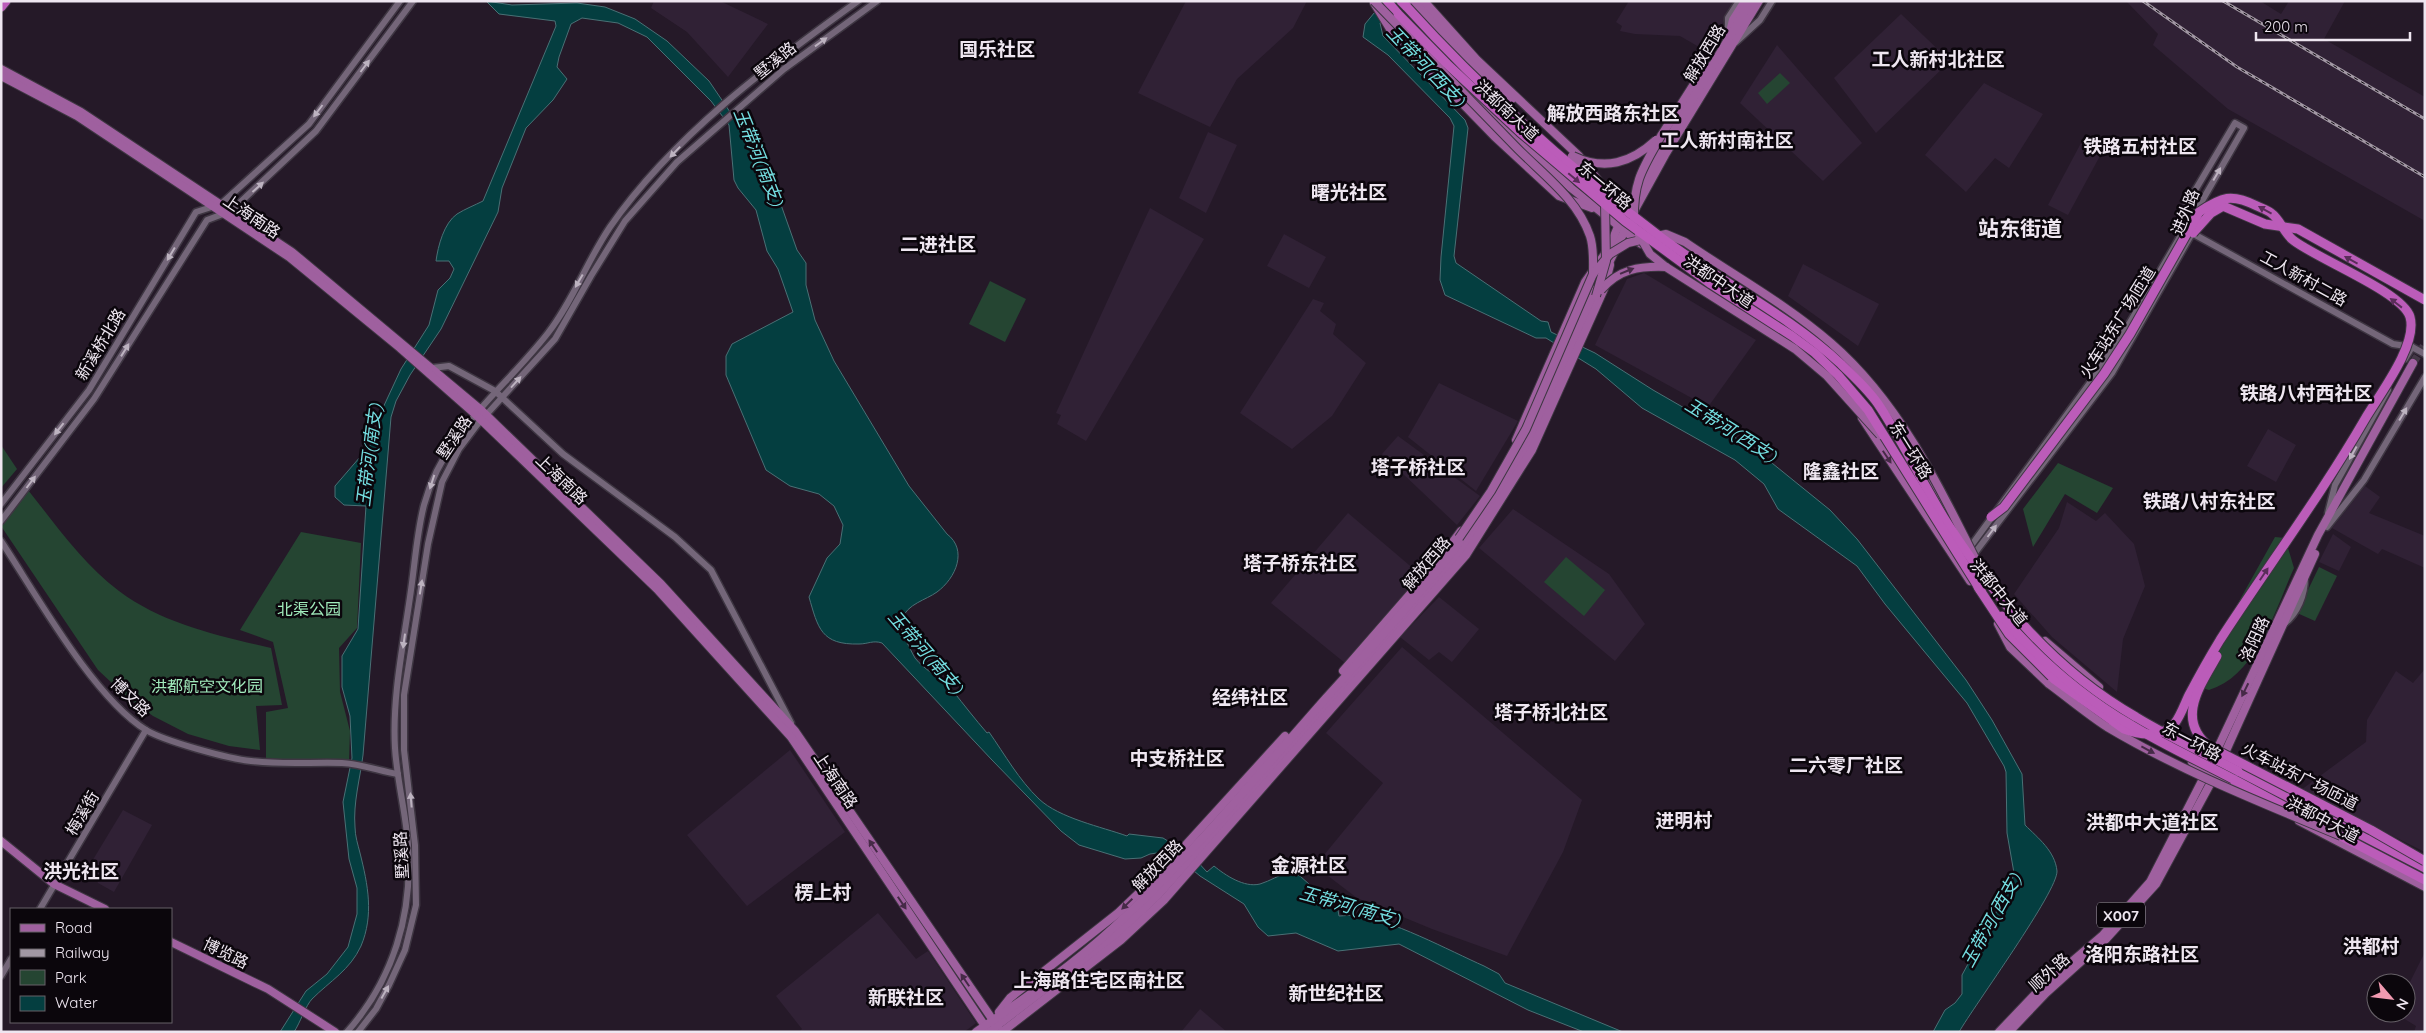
<svg xmlns="http://www.w3.org/2000/svg" width="2426" height="1033" font-family="Quicksand,'Noto Sans SC',sans-serif">
	<style>
		.built { fill: #302135 }
		.green { fill: #254532 }
		.water { fill: #043e40; stroke: #4a7075 }
		.lines { fill: none; stroke-linecap: round; stroke-linejoin: round }
		.major-tunnel { stroke: #433846; stroke-width: 8; stroke-dasharray: 8 4; stroke-linecap: butt }
		.minor-casing { stroke: #3e3642; stroke-width: 9 }
		.major-casing { stroke: #3e3642; stroke-width: 10 }
		.highway-casing { stroke: #3e3642; stroke-width: 11 }
		.minor { stroke: #746679; stroke-width: 6 }
		.major { stroke: #9f609f; stroke-width: 8 }
		.highway { stroke: #bb5cb9; stroke-width: 9 }
		.rail-casing { stroke: #a298a4; stroke-width: 3 }
		.rail { stroke: #0b060c; stroke-width: 1; stroke-dasharray: 4; stroke-linecap: butt }
		.major-bridge-casing { stroke: #3e3642; stroke-width: 10; stroke-linecap: butt }
		.highway-bridge-casing { stroke: #3e3642; stroke-width: 11; stroke-linecap: butt }
		.major-bridge { stroke: #9f609f; stroke-width: 8 }
		.highway-bridge { stroke: #bb5cb9; stroke-width: 9 }
		.oneway { fill: #bdb3c0 }
		.oneway2 { fill: #5a2d5a }
		.oneway3 { fill: #462a47 }
		.labels { text-anchor: middle; dominant-baseline: central; stroke-width: 5; stroke-linejoin: round; paint-order: stroke }
		.shield { fill: #0b060c; stroke: #aaa3ac; stroke-width: 1 }
		.shield-label { font-size: 15px; font-weight: bold; fill: #eee6f0 }
		.street-label { font-size: 16px; fill: #eee6f0; stroke: #0b060c }
		.park-label { font-size: 16px; fill: #a1ebbc; stroke: #0b060c }
		.water-label { font-size: 18px; font-style: italic; fill: #74dee1; stroke: #0b060c }
		.quarter-label { font-size: 19px; font-weight: bold; fill: #eee6f0; stroke: #0b060c }
		.district-label { font-size: 21px; font-weight: bold; fill: #eee6f0; stroke: #0b060c }
	</style>
	<rect width="100%" height="100%" fill="#251928"/>
	<g class="built">
		<path d="M654,1H720L768,24L728,77L687,32L651,8Z"/>
		<path d="M1186,1H1307L1293,28L1237,79L1210,127L1138,93Z"/>
		<path d="M1629,1H1736L1706,51L1680,36L1635,34L1620,31L1622,26L1616,22Z"/>
		<path d="M2126,1H2260L2281,14L2289,1H2345L2324,39L2425,97V221L2228,109L2153,45L2158,34Z"/>
		<path d="M1901,14L1950,61L1876,133L1834,78Z"/>
		<path d="M1777,45L1862,143L1823,181L1740,103Z"/>
		<path d="M1984,83L2043,114L2009,168L1995,158L1966,192L1925,155Z"/>
		<path d="M1208,132L1237,145L1206,213L1179,198Z"/>
		<path d="M2081,143L2101,154L2068,215L2048,205Z"/>
		<path d="M1150,208L1204,239L1086,441L1057,424L1061,415L1056,413Z"/>
		<path d="M1284,234L1326,257L1309,288L1267,266Z"/>
		<path d="M1803,264L1879,304L1858,346L1788,296Z"/>
		<path d="M1644,273L1756,340L1708,407L1595,345L1627,279Z"/>
		<path d="M1313,299L1324,303L1320,311L1336,324L1333,334L1366,363L1332,416L1292,449L1240,413Z"/>
		<path d="M1439,383L1518,421L1476,491L1408,437Z"/>
		<path d="M2268,429L2296,445L2276,482L2247,466Z"/>
		<path d="M1398,436L1480,496L1457,525L1382,454Z"/>
		<path d="M2365,486L2380,497L2369,513L2425,536V568L2382,549L2378,554L2332,528Z"/>
		<path d="M2067,502L2096,521L2105,513L2134,544L2145,586L2123,639L2117,692L2052,637L2014,594L2059,528Z"/>
		<path d="M1513,509L1609,574L1645,624L1615,661L1479,548Z"/>
		<path d="M1348,513L1422,576L1345,663L1271,603Z"/>
		<path d="M2333,534L2351,547L2339,571L2319,562Z"/>
		<path d="M1439,597L1479,629L1452,662L1439,652L1429,660L1400,637Z"/>
		<path d="M1402,647L1582,800L1563,852L1507,956L1432,929L1357,898L1315,866L1383,783L1326,733Z"/>
		<path d="M2425,669V852L2301,790L2366,742L2367,720L2396,671L2413,683Z"/>
		<path d="M790,750L845,832L747,906L687,835Z"/>
		<path d="M123,810L152,825L114,892L98,883L91,863Z"/>
		<path d="M878,913L916,959L928,951L976,1023L964,1032H799L802,1029L776,996Z"/>
		<path d="M2425,952V1032H2414L2416,1026L2395,1013H2406V990Z"/>
		<path d="M1200,1009L1227,1032H1181Z"/>
	</g>
	<g class="green">
		<path d="M1780,73L1790,83L1767,104L1758,93Z"/>
		<path d="M990,281L1026,299L1005,342L969,324Z"/>
		<path d="M1,445L17,469L1,488Z"/>
		<path d="M2058,463L2113,488L2097,513L2065,494L2033,547L2023,509Z"/>
		<path d="M28,490C56,525 83,564 119,591C163,624 219,636 271,648L282,705L256,706L260,750L229,746L188,734L153,716L128,698L98,670L1,526V518Z"/>
		<path d="M301,532L361,543L357,628L339,648L340,692L350,731L349,762L266,759V712L288,708L273,642L240,630Z"/>
		<path d="M2275,537L2285,538L2294,568C2275,610 2257,675 2209,690L2192,685Z"/>
		<path d="M1566,557L1605,590L1584,616L1544,582Z"/>
		<path d="M2319,567L2337,576L2315,621L2297,613Z"/>
	</g>
	<g class="water">
		<path d="M486,1L512,5L577,3L605,7L635,19L667,41L709,81L768,168L797,250L806,263V285L815,320L834,361L909,486L947,534C968,550 956,578 937,592C926,600 907,604 902,619C899,628 903,633 906,641C909,646 912,653 915,658C925,671 942,678 953,691C964,705 975,719 987,733L989,732C1005,755 1019,780 1039,799C1059,818 1102,827 1127,836L1129,834L1163,838L1176,846L1181,844L1207,872L1214,866C1225,875 1244,888 1260,884C1270,881 1279,875 1289,872L1300,876L1338,910L1339,916C1344,916 1349,915 1354,915C1389,918 1450,951 1484,966L1499,974L1505,983L1623,1032H1584L1528,1010L1399,944L1338,951L1296,933L1268,936L1258,927L1244,904L1200,876L1170,851L1150,854L1141,858L1125,859L1079,845L1061,831L992,760L882,643C873,640 868,644 859,644C821,645 818,628 809,597L827,558L840,544L843,525L834,506L819,494L790,486L766,470L726,375V356L732,344L793,312L778,269L767,251L756,210L738,188L734,180L729,125L711,101L647,37L618,23L582,18L571,24L559,57L557,67L567,79L553,100L526,128L502,188L498,212L441,329L410,375L396,401L391,417L363,755C360,779 353,803 355,827C355,836 358,845 360,853C368,885 374,915 361,946C350,970 330,981 312,999C306,1005 300,1023 294,1032H280L306,991L327,974L348,947L357,914V888L349,859L343,802L352,758L350,716L342,687V656L358,629L366,506L344,505L335,497V486L373,442L381,412L401,369L429,325L438,290L450,278L454,269L449,261H436C438,246 444,223 457,214C465,209 475,205 483,201L556,26L555,21L499,14Z"/>
		<path d="M1384,1H1401L1380,23L1383,36L1465,120L1468,128L1454,256L1456,263L1541,321L1548,322L1551,332L1595,353L1653,390L1733,436L1767,459L1830,510L1857,539L1966,680L1992,720L2022,774L2025,825C2038,838 2055,851 2057,871C2058,891 1974,1006 1959,1032H1933L1945,1010L1955,1003L1962,994V975L2010,887L2014,873L2007,833L2006,772L2004,766L1967,703L1885,604L1857,566L1778,509L1764,484L1735,460L1642,408L1596,369L1546,338H1536L1445,295L1440,280L1441,257L1454,126L1450,118L1388,55L1363,37L1365,24Z"/>
	</g>
	<g class="lines">
		<path class="major-tunnel" d="M2413,363L2425,344"/>
		<defs>
			<g id="minor">
				<path d="M1728,32V18L1739,1"/>
				<path d="M1736,42L1760,20L1772,1"/>
				<path d="M2190,232L2393,344L2412,347"/>
				<path d="M2405,359L2412,347L2425,354"/>
				<path d="M432,368L449,366L495,391L563,454L675,537L711,570L791,723"/>
				<path d="M1,504L89,390L196,212L221,204L309,124L400,1"/>
				<path d="M2328,513L2335,485L2388,390"/>
				<path d="M1,521L94,399L207,220L231,211L316,131L413,1"/>
				<path d="M2327,527L2364,480L2425,377"/>
				<path d="M1,541C36,594 93,697 146,730C164,741 229,759 251,761C282,765 312,762 342,763C361,764 380,771 398,774"/>
				<path d="M1968,550L2100,369L2129,324L2184,230L2187,204L2235,123L2244,128L2198,208L2196,216"/>
				<path d="M1971,558L2112,373L2194,230"/>
				<path d="M2284,624C2298,613 2305,595 2305,577"/>
				<path d="M40,909L146,730"/>
				<path d="M1,976L11,959"/>
				<path d="M347,1032C393,980 413,915 408,845C406,813 397,781 395,748C392,695 404,642 411,590C415,562 417,532 424,505C444,431 503,391 548,333C573,301 587,261 610,227C673,136 769,65 858,1"/>
				<path d="M358,1032L376,1009L389,985L405,950L416,905L415,845L404,750V695L428,544L442,482L459,449L477,425L555,339L591,276L625,221L677,162L784,69L877,1"/>
			</g>
			<g id="major">
				<path d="M1408,1L1456,53"/>
				<path d="M1416,1L1469,60L1512,99"/>
				<path d="M1424,1L1477,60L1579,156L1605,189"/>
				<path d="M1374,3L1390,29L1494,136L1559,196L1592,208"/>
				<path d="M1730,32L1733,20L1745,1"/>
				<path d="M1,69L81,112L292,252L480,409L661,584L795,731L1001,1032"/>
				<path d="M1,76L77,116L289,257L400,348L475,414L657,589L791,737L989,1032"/>
				<path d="M1464,88L1571,188L1641,244"/>
				<path d="M1661,136L1701,73L1711,66"/>
				<path d="M1633,213L1665,155L1759,1"/>
				<path d="M1624,214L1751,1"/>
				<path d="M1606,255L1619,224"/>
				<path d="M1606,269L1626,228"/>
				<path d="M1784,315L1830,347"/>
				<path d="M1862,418L1970,581"/>
				<path d="M1895,421L1950,515"/>
				<path d="M1516,440L1585,282L1607,251"/>
				<path d="M1998,624L2010,647L2049,684"/>
				<path d="M2045,641L2099,687"/>
				<path d="M1343,671L1438,562L1461,531"/>
				<path d="M2192,762L2252,795"/>
				<path d="M2299,821L2425,887"/>
				<path d="M1,841L54,884L105,909"/>
				<path d="M171,942L268,989L335,1032"/>
				<path d="M999,1012L1010,998L1118,913L1162,871L1285,736"/>
				<path d="M994,1028L1116,935L1158,895L1430,590L1479,527L1520,460L1596,289"/>
				<path d="M976,1032C1022,1000 1071,967 1113,928C1190,858 1257,776 1326,698C1399,617 1475,537 1524,439"/>
				<path d="M1002,1032L1121,940L1164,900L1466,555L1532,450L1604,289L1610,265"/>
				<path d="M1999,1032L2041,988L2103,935L2150,882L2207,771L2318,535L2413,363"/>
				<path d="M2009,1032L2046,993L2106,939L2156,884L2215,775L2315,554"/>
			</g>
			<g id="highway">
				<path d="M1387,1L1398,14"/>
				<path d="M1401,1L1407,7"/>
				<path d="M1,7L6,1"/>
				<path d="M2238,771L2425,868"/>
				<path d="M2233,779L2312,821"/>
				<path d="M2335,833L2425,880"/>
			</g>
		</defs>
		<use href="#minor" class="minor-casing"/>
		<use href="#major" class="major-casing"/>
		<use href="#highway" class="highway-casing"/>
		<use href="#minor" class="minor"/>
		<use href="#major" class="major"/>
		<use href="#highway" class="highway"/>
		<defs>
			<g id="rail">
				<path d="M2143,1L2237,67L2425,177"/>
				<path d="M2223,1L2425,119"/>
			</g>
		</defs>
		<use href="#rail" class="rail-casing"/>
		<use href="#rail" class="rail"/>
		<defs>
			<g id="major-bridge">
				<path d="M1374,1C1421,49 1468,98 1515,146C1542,174 1577,198 1590,236C1594,248 1593,261 1593,274"/>
				<path d="M1572,156L1592,179"/>
				<path d="M1573,156C1605,171 1631,163 1656,140"/>
				<path d="M1634,220C1633,181 1643,168 1661,136"/>
				<path d="M1639,235L1650,254L1666,267L1795,349L1827,376L1880,435"/>
				<path d="M1601,290C1619,269 1639,266 1666,267"/>
				<path d="M1596,296L1606,261L1605,202"/>
				<path d="M1459,538L1491,491L1526,429L1593,274L1610,254L1628,243L1666,234L1685,242C1733,275 1786,304 1831,343C1897,400 1937,481 1975,558"/>
				<path d="M2049,684C2068,698 2087,714 2107,727C2181,771 2262,803 2341,836"/>
			</g>
			<g id="highway-bridge">
				<path d="M1407,7C1484,92 1570,169 1662,238C1721,282 1788,315 1841,364C1854,377 1870,391 1880,407C1905,445 1924,487 1949,526C2000,604 2054,670 2136,717C2169,737 2204,753 2238,771"/>
				<path d="M1398,14L1447,64L1520,132L1625,221L1711,284L1792,336L1815,353L1838,375L1868,410L1981,591"/>
				<path d="M2193,233L2211,213L2223,206L2265,224L2298,229L2425,300"/>
				<path d="M1978,587L2009,634L2054,679L2124,729C2140,735 2162,738 2175,723C2181,715 2185,703 2189,695C2199,676 2209,658 2220,640C2268,566 2321,495 2365,419C2379,395 2418,345 2410,317C2403,292 2315,258 2293,240C2284,233 2280,219 2271,213C2267,210 2261,208 2257,206C2231,193 2222,197 2199,212L2130,334L2104,374L2004,507L1991,517"/>
				<path d="M2002,616C2038,658 2083,697 2131,725C2164,745 2199,761 2233,779"/>
				<path d="M2217,656C2200,686 2175,720 2210,747L2371,830L2425,861"/>
			</g>
		</defs>
		<use href="#major-bridge" class="major-bridge-casing"/>
		<use href="#highway-bridge" class="highway-bridge-casing"/>
		<use href="#major-bridge" class="major-bridge"/>
		<use href="#highway-bridge" class="highway-bridge"/>
	</g>
	<defs><path id="oneway-solid" d="M-6-.8H1V-3.2L6.5 0L1 3.2V.8H-6Z" transform="scale(1.25)"/></defs>
	<g class="oneway">
		<use href="#oneway-solid" transform="translate(821 42) rotate(-36)"/>
		<use href="#oneway-solid" transform="translate(365 66) rotate(-53)"/>
		<use href="#oneway-solid" transform="translate(318 111) rotate(127)"/>
		<use href="#oneway-solid" transform="translate(675 152) rotate(134)"/>
		<use href="#oneway-solid" transform="translate(2217 174) rotate(-60)"/>
		<use href="#oneway-solid" transform="translate(258 187) rotate(-42)"/>
		<use href="#oneway-solid" transform="translate(171 254) rotate(121)"/>
		<use href="#oneway-solid" transform="translate(579 281) rotate(120)"/>
		<use href="#oneway-solid" transform="translate(125 350) rotate(-58)"/>
		<use href="#oneway-solid" transform="translate(516 382) rotate(-48)"/>
		<use href="#oneway-solid" transform="translate(2403 414) rotate(-59)"/>
		<use href="#oneway-solid" transform="translate(59 429) rotate(128)"/>
		<use href="#oneway-solid" transform="translate(2353 453) rotate(119)"/>
		<use href="#oneway-solid" transform="translate(31 482) rotate(-53)"/>
		<use href="#oneway-solid" transform="translate(432 482) rotate(108)"/>
		<use href="#oneway-solid" transform="translate(1992 531) rotate(-53)"/>
		<use href="#oneway-solid" transform="translate(421 587) rotate(-81)"/>
		<use href="#oneway-solid" transform="translate(404 641) rotate(98)"/>
		<use href="#oneway-solid" transform="translate(411 800) rotate(-95)"/>
		<use href="#oneway-solid" transform="translate(385 992) rotate(-61)"/>
	</g>
	<g class="oneway2">
		<use href="#oneway-solid" transform="translate(1574 178) rotate(40)"/>
		<use href="#oneway-solid" transform="translate(2265 210) rotate(-151)"/>
		<use href="#oneway-solid" transform="translate(2351 260) rotate(-151)"/>
		<use href="#oneway-solid" transform="translate(2396 303) rotate(-142)"/>
		<use href="#oneway-solid" transform="translate(2264 574) rotate(-56)"/>
	</g>
	<g class="oneway3">
		<use href="#oneway-solid" transform="translate(1627 271) rotate(-22)"/>
		<use href="#oneway-solid" transform="translate(1887 457) rotate(56)"/>
		<use href="#oneway-solid" transform="translate(2245 690) rotate(116)"/>
		<use href="#oneway-solid" transform="translate(2148 750) rotate(28)"/>
		<use href="#oneway-solid" transform="translate(873 846) rotate(-124)"/>
		<use href="#oneway-solid" transform="translate(902 903) rotate(56)"/>
		<use href="#oneway-solid" transform="translate(1127 904) rotate(136)"/>
		<use href="#oneway-solid" transform="translate(965 980) rotate(-124)"/>
	</g>
	<g class="labels">
		<rect class="shield" x="2097" y="902.5" width="48" height="25" rx="4"/>
		<g class="shield-label">
			<text x="2121" y="915">X007</text>
		</g>
		<g class="street-label">
			<text transform="translate(1704 53) rotate(-59)">解放西路</text>
			<text transform="translate(775 60) rotate(-39)">墅溪路</text>
			<text transform="translate(1507 110) rotate(43)">洪都南大道</text>
			<text transform="translate(1605 185) rotate(40)">东一环路</text>
			<text transform="translate(2185 212) rotate(-68)">进外路</text>
			<text transform="translate(252 216) rotate(34)">上海南路</text>
			<text transform="translate(2304 278) rotate(29)">工人新村二路</text>
			<text transform="translate(1719 281) rotate(34)">洪都中大道</text>
			<text transform="translate(2117 322) rotate(-58)">火车站东广场匝道</text>
			<text transform="translate(100 344) rotate(-59)">新溪桥北路</text>
			<text transform="translate(454 437) rotate(-56)">墅溪路</text>
			<text transform="translate(1911 450) rotate(58)">东一环路</text>
			<text transform="translate(562 479) rotate(44)">上海南路</text>
			<text transform="translate(1426 563) rotate(-50)">解放西路</text>
			<text transform="translate(1999 592) rotate(51)">洪都中大道</text>
			<text transform="translate(2254 639) rotate(-65)">洛阳路</text>
			<text transform="translate(131 697) rotate(44)">博文路</text>
			<text transform="translate(2192 741) rotate(28)">东一环路</text>
			<text transform="translate(2300 776) rotate(27)">火车站东广场匝道</text>
			<text transform="translate(836 780) rotate(56)">上海南路</text>
			<text transform="translate(82 813) rotate(-59)">梅溪街</text>
			<text transform="translate(2323 819) rotate(28)">洪都中大道</text>
			<text transform="translate(401 855) rotate(-93)">墅溪路</text>
			<text transform="translate(1157 865) rotate(-46)">解放西路</text>
			<text transform="translate(226 953) rotate(26)">博览路</text>
			<text transform="translate(2049 972) rotate(-42)">顺外路</text>
		</g>
		<g class="park-label">
			<text x="309" y="609">北渠公园</text>
			<text x="207" y="686">洪都航空文化园</text>
		</g>
		<g class="water-label">
			<text transform="translate(1426 66) rotate(46)">玉带河(西支)</text>
			<text transform="translate(759 157) rotate(68)">玉带河(南支)</text>
			<text transform="translate(1731 430) rotate(32)">玉带河(西支)</text>
			<text transform="translate(369 455) rotate(-83)">玉带河(南支)</text>
			<text transform="translate(926 652) rotate(49)">玉带河(南支)</text>
			<text transform="translate(1350 906) rotate(16)">玉带河(南支)</text>
			<text transform="translate(1991 920) rotate(-61)">玉带河(西支)</text>
		</g>
		<g class="quarter-label">
			<text x="997" y="49">国乐社区</text>
			<text x="1938" y="59">工人新村北社区</text>
			<text x="1613" y="113">解放西路东社区</text>
			<text x="1727" y="140">工人新村南社区</text>
			<text x="2140" y="146">铁路五村社区</text>
			<text x="1349" y="192">曙光社区</text>
			<text x="938" y="244">二进社区</text>
			<text x="2306" y="393">铁路八村西社区</text>
			<text x="1418" y="467">塔子桥社区</text>
			<text x="1841" y="471">隆鑫社区</text>
			<text x="2209" y="501">铁路八村东社区</text>
			<text x="1300" y="563">塔子桥东社区</text>
			<text x="1250" y="697">经纬社区</text>
			<text x="1551" y="712">塔子桥北社区</text>
			<text x="1177" y="758">中支桥社区</text>
			<text x="1846" y="765">二六零厂社区</text>
			<text x="1684" y="820">进明村</text>
			<text x="2152" y="822">洪都中大道社区</text>
			<text x="1309" y="865">金源社区</text>
			<text x="81" y="871">洪光社区</text>
			<text x="823" y="892">楞上村</text>
			<text x="2371" y="946">洪都村</text>
			<text x="2142" y="954">洛阳东路社区</text>
			<text x="1099" y="980">上海路住宅区南社区</text>
			<text x="1336" y="993">新世纪社区</text>
			<text x="906" y="997">新联社区</text>
		</g>
		<g class="district-label">
			<text x="2020" y="228">站东街道</text>
		</g>
	</g>
	<rect width="2426" height="1033" fill="none" stroke="#eee6f0" stroke-width="5"/>
	<rect x="10" y="908" width="162" height="115" fill="#0b060c" stroke="#666067"/>
	<rect x="20" y="924" width="25" height="8" fill="#9f609f" stroke="#666067"/>
	<text x="55" y="933" font-size="15" fill="#eee6f0">Road</text>
	<rect x="20" y="949" width="25" height="8" fill="#a298a4" stroke="#666067"/>
	<text x="55" y="958" font-size="15" fill="#eee6f0">Railway</text>
	<rect x="20" y="970" width="25" height="15" fill="#254532" stroke="#666067"/>
	<text x="55" y="983" font-size="15" fill="#eee6f0">Park</text>
	<rect x="20" y="996" width="25" height="15" fill="#043e40" stroke="#666067"/>
	<text x="55" y="1008" font-size="15" fill="#eee6f0">Water</text>
	<g transform="translate(2391 998) rotate(118)"><circle r="24" fill="#0b060c" stroke="#666067"/>
	<path d="M0-4L9 19L0 12L-9 19Z" fill="#f19ab1"/>
	<text y="-8" font-size="14" font-weight="bold" text-anchor="middle" fill="#eee6f0">N</text>
	</g>
	<path d="M2256 32v8h154v-8" fill="none" stroke="#eee6f0" stroke-width="2.5"/>
	<text x="2264" y="32" font-size="15" fill="#eee6f0" stroke="#0b060c" stroke-width="4" paint-order="stroke">200 m</text>
</svg>
